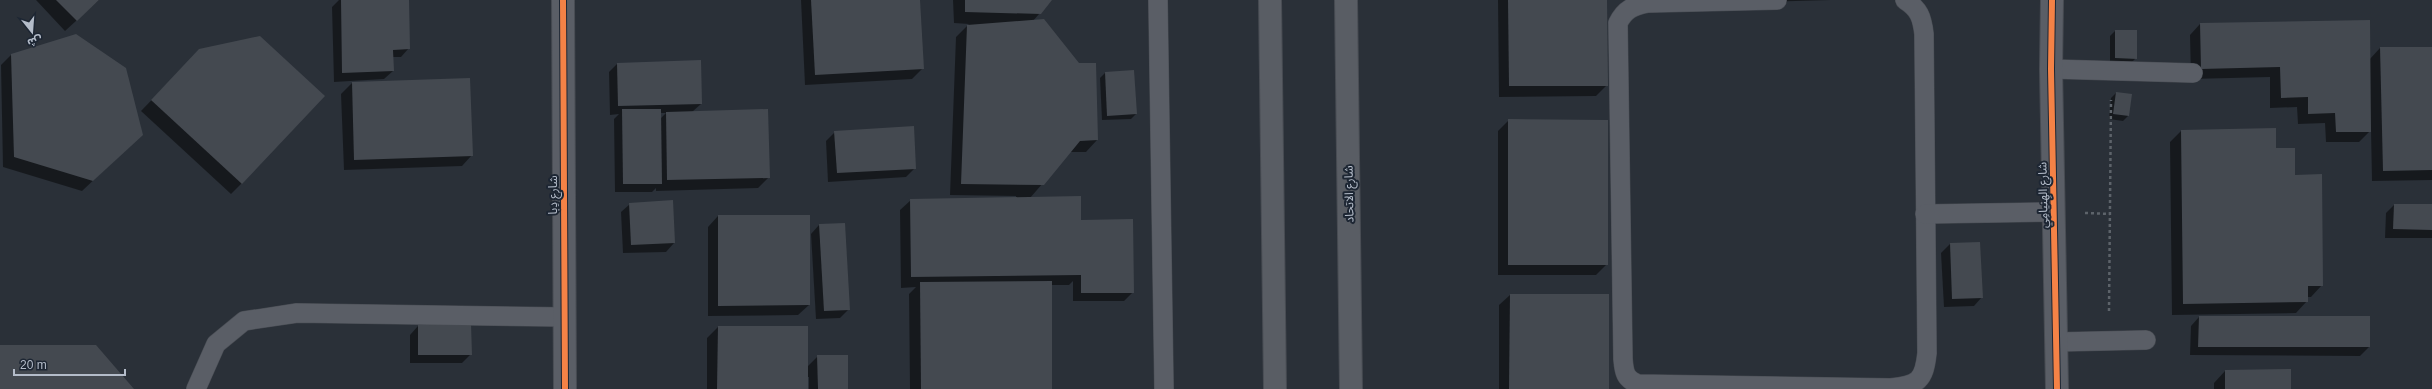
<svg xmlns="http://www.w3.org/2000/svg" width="2432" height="389" font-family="Helvetica,'Noto Sans Arabic',sans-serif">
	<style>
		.shadow { fill: #0007; fill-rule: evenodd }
		.building { fill: #444950 }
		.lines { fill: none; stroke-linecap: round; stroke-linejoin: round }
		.service-casing { stroke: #484c53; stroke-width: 20 }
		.minor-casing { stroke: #484c53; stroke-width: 24 }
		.secondary-casing { stroke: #484c53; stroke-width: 24 }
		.path { stroke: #5d636a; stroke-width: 2.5; stroke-dasharray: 3 3; stroke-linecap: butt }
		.service { stroke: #5a5e66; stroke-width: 19 }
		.minor { stroke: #5a5e66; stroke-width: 22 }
		.secondary { stroke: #595d64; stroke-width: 22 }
		.cycleway-casing { stroke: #1d2633; stroke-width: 8 }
		.cycleway { stroke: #f48246; stroke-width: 6 }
		.labels { text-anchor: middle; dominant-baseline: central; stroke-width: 4; stroke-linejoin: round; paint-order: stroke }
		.street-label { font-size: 12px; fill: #b4bcc9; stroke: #1d2633 }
	</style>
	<rect width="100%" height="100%" fill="#2a3038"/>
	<g class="shadow">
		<path d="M36,0H99L65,31Z"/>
		<path d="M339,0H408L409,48L401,57H392L393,71L384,79L334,82L332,7Z"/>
		<path d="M801,0H919L923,68L912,79L805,85Z"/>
		<path d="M953,0H1051L1033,21L1097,140L1086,152H1070L1030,198L1080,222L1133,292L1124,301H1073V281L1069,285H1051V389H910L909,294L916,287L901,288L900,210L911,200L1016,198V196L950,195L956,37L969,24L954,23Z"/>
		<path d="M1498,0H1606L1607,85L1596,96L1499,97Z"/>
		<path d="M1631,0H1831L1631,6Z"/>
		<path d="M2200,24L2369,60L2380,48H2432V180L2372,181L2371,130L2359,142H2326L2325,123L2298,124L2297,107L2270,108V77L2191,79L2190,35Z"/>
		<path d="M2115,31L2136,58L2131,63H2110V36Z"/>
		<path d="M11,55L133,143L82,191L3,167L1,65Z"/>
		<path d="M189,61L242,183L231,194L141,111Z"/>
		<path d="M617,64L701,104L692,112L769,177L758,188L656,191V188L652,192H615L614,119L619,114L610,115L609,72ZM660,113H666L660,119Z"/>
		<path d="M1133,71L1136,114L1131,119L1102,120L1100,78L1105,73Z"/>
		<path d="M352,83L472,155L462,166L344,170L341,94Z"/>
		<path d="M2116,93L2131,95L2128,116L2123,121L2109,119L2111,98Z"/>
		<path d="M1509,120L1607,264L1596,275H1498V131Z"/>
		<path d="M2181,131L2275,149L2294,176L2322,285L2311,297H2307V301L2296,313L2172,315L2170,142Z"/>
		<path d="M835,132L914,169L906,177L828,182L826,141Z"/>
		<path d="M630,204L674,243L666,252L623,253L621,212Z"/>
		<path d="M2394,205H2432V238H2385L2386,213Z"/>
		<path d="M718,216L809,305L798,315L708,316V227Z"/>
		<path d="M819,225L849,309L840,318L816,319L811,234Z"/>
		<path d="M1979,243L1982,297L1974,306L1944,307L1941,253L1950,244Z"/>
		<path d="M1510,295L1608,389H1499V305Z"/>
		<path d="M2199,317L2369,347L2360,356L2190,355L2191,326Z"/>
		<path d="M418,326L471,354L462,363H410V335Z"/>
		<path d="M718,327L807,367L818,356L847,389H809V377H807V389H707V338Z"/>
		<path d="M2225,371L2290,389H2214V383Z"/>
	</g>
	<g class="building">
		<path d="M56,0H99L77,21Z"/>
		<path d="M341,0H409L410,49L393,50L394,71L342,73Z"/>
		<path d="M811,0H920L924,69L815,75Z"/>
		<path d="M965,0H1052L1041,14L965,12Z"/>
		<path d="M1508,0H1607L1608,86H1509Z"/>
		<path d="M1044,19L1079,63H1096L1098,140L1080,141L1044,185L961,184L967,25Z"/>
		<path d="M2370,20L2371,132H2336L2335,113L2308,114V97L2281,98L2280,67L2201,69L2200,23Z"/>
		<path d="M2115,30H2137V59L2115,58Z"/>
		<path d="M76,34L126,68L143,135L93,181L14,157L11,54Z"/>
		<path d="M260,36L325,96L242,184L151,100L199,49Z"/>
		<path d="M2380,47H2432V170L2383,171Z"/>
		<path d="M701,60L702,104L618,106L617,63Z"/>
		<path d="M1134,70L1137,114L1107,116L1105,72Z"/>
		<path d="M470,78L473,156L354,160L352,82Z"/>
		<path d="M2116,92L2132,94L2129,116L2113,114Z"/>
		<path d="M622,109H661L662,184H623Z"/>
		<path d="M768,109L770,178L667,180L666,112Z"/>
		<path d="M1508,119L1608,120V265H1508Z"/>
		<path d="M914,126L916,169L837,173L834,131Z"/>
		<path d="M2276,128V148H2295V175L2322,174L2323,286H2308V302L2183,304L2181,130Z"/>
		<path d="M1081,196V220L1133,219L1134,293H1081V275L911,277L910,199Z"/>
		<path d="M673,200L675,243L631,245L629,203Z"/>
		<path d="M2394,204H2432V230L2393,229Z"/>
		<path d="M718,215H810V305L718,306Z"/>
		<path d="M845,223L850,310L824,311L819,224Z"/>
		<path d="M1980,242L1983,298L1952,299L1950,243Z"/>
		<path d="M1052,281V389H921L920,282Z"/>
		<path d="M1510,294H1609V389H1509Z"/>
		<path d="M2199,316H2370V347H2198Z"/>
		<path d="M471,324L472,355H418V325Z"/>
		<path d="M718,326H808V389H717Z"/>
		<path d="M0,345H96L134,389H0Z"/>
		<path d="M817,355H848V389H818Z"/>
		<path d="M2291,369V389H2225V370Z"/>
	</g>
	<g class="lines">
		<defs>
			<g id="service">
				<path d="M1158,0L1164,389"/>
				<path d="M1777,0L1648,3C1633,6 1625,9 1618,23L1623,359C1624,372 1625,379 1638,384L1891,388C1918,385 1924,381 1927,353L1924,34C1922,17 1919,9 1905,0"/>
				<path d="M2051,69L2193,73"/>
				<path d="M1925,214L2054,212"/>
				<path d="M2056,342L2146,340"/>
				<path d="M196,389L216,344L244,321L297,313L564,317"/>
			</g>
			<g id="minor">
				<path d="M563,0L565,389"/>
				<path d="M2052,0L2051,69L2057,389"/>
			</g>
			<g id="secondary">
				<path d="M1270,0L1275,389"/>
				<path d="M1346,0L1351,389"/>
			</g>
		</defs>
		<use href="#service" class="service-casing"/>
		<use href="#minor" class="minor-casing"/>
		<use href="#secondary" class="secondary-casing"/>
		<g class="path">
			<path d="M2085,213L2110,214"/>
			<path d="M2109,311L2111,100"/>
		</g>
		<use href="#service" class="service"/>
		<use href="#minor" class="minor"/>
		<use href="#secondary" class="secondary"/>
		<defs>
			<g id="cycleway">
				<path d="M563,0L565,389"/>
				<path d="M2052,0L2051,69L2057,389"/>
			</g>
		</defs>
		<use href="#cycleway" class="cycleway-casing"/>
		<use href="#cycleway" class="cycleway"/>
	</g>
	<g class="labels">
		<g class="street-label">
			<text transform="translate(1349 194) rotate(-91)">شارع الاتحاد</text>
			<text transform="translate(553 195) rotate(-90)">شارع دِبا</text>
			<text transform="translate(2043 195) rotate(-91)">شارع الهِنيامِي</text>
		</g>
	</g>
	<g transform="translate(32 32) rotate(163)" stroke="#1d2633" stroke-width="3" paint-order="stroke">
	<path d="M0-3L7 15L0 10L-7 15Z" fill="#b4bcc9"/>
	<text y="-6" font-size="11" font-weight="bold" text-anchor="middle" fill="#b4bcc9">ش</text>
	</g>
	<path d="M14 369v6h111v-6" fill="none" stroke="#b4bcc9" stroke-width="2"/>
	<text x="20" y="369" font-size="12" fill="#b4bcc9" stroke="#1d2633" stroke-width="3" paint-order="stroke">20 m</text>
</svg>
